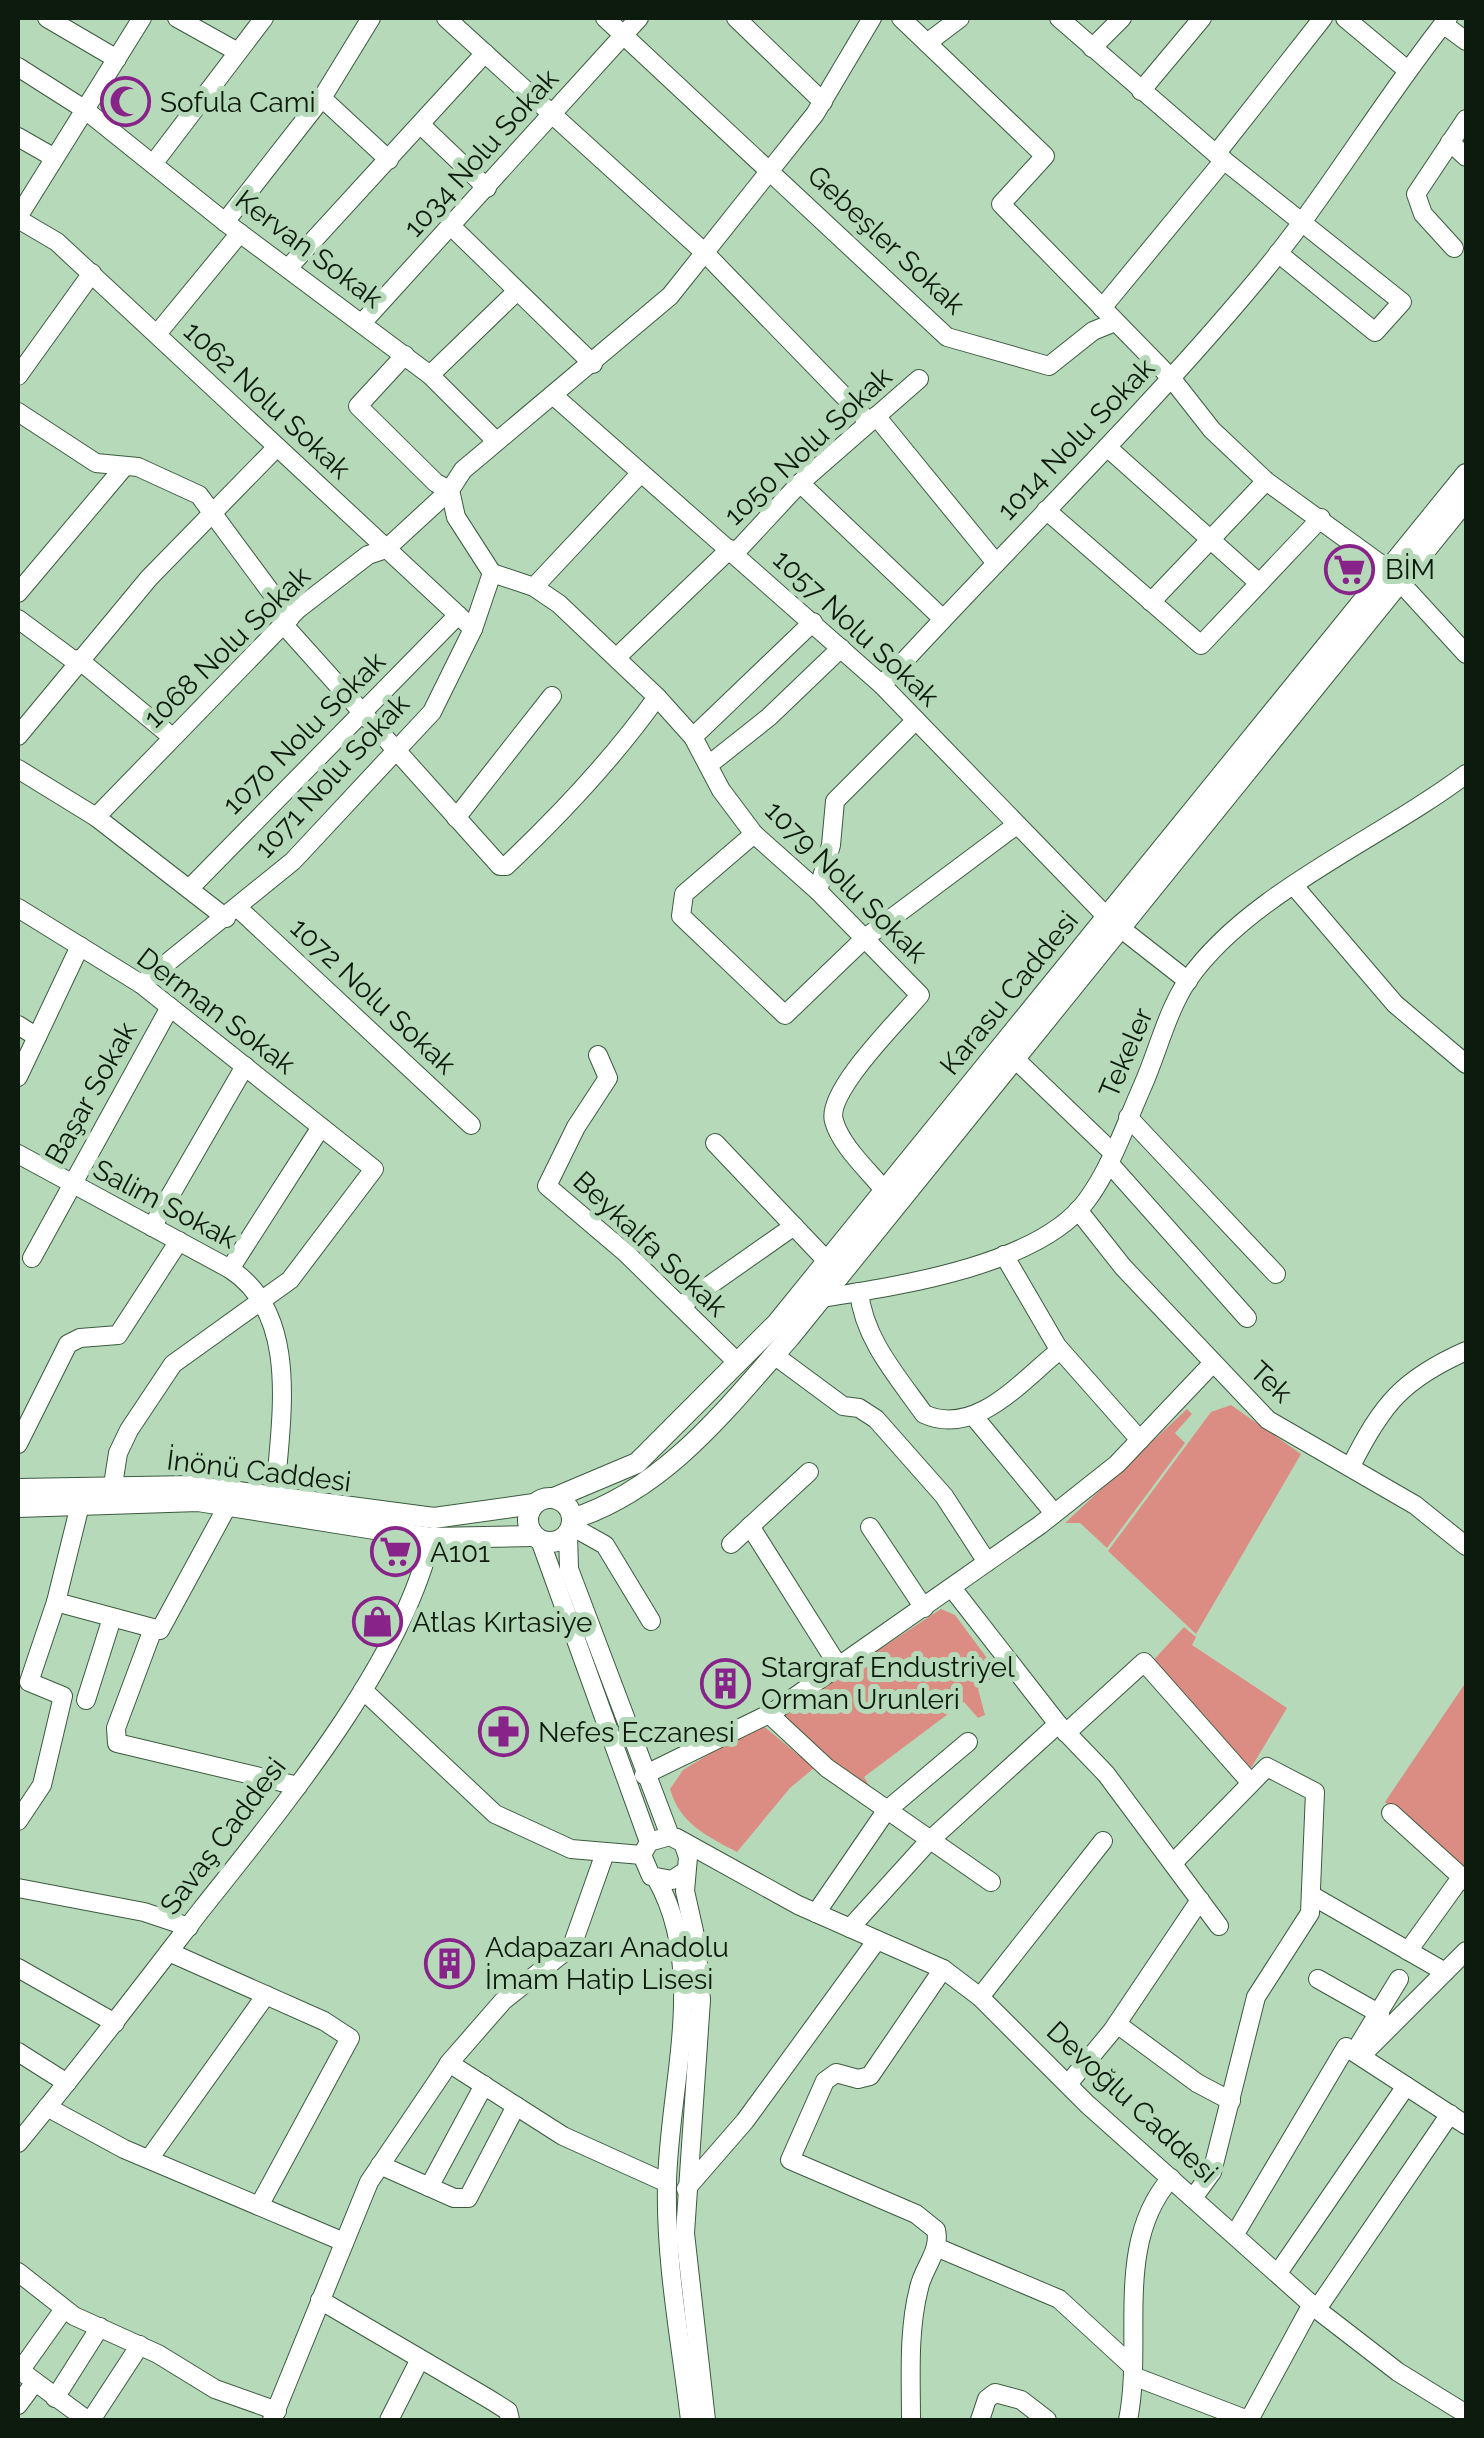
<svg xmlns="http://www.w3.org/2000/svg" width="1484" height="2438" font-family="Raleway,sans-serif">
	<style>
		.green { fill: #dc8d83 }
		.lines { fill: none; stroke-linecap: round; stroke-linejoin: round }
		.minor-casing { stroke: #3b5b3f; stroke-width: 20 }
		.major-casing { stroke: #3b5b3f; stroke-width: 22 }
		.minor { stroke: #fff; stroke-width: 18 }
		.major { stroke: #fff; stroke-width: 20 }
		.labels { text-anchor: middle; dominant-baseline: central; stroke-width: 10; stroke-linejoin: round; paint-order: stroke }
		.poi-label { font-size: 28px; fill: #0d1a0e; stroke: #b6dab9; text-anchor: start }
		.street-label { font-size: 28px; fill: #0d1a0e; stroke: #b6dab9 }
	</style>
	<rect width="100%" height="100%" fill="#b6dab9"/>
	<g class="green">
		<path d="M1231,1405L1301,1454L1196,1634L1108,1551L1211,1412Z"/>
		<path d="M1187,1409L1192,1414L1175,1433L1185,1443L1107,1548L1080,1523H1065Z"/>
		<path d="M941,1609L955,1615L998,1673L978,1689L985,1715L978,1718L964,1702L864,1777L877,1798L870,1797L779,1715Z"/>
		<path d="M1184,1627L1196,1637L1192,1645L1287,1708L1251,1768L1149,1665Z"/>
		<path d="M1466,1682V1869L1463,1872L1385,1802Z"/>
		<path d="M760,1723L814,1768L790,1788L737,1852C707,1836 680,1824 670,1789L683,1770Z"/>
	</g>
	<g class="lines">
		<defs>
			<g id="minor">
				<path d="M47,18L117,59"/>
				<path d="M177,18L238,52"/>
				<path d="M446,18L705,253L869,422"/>
				<path d="M605,18L947,337L1049,366L1093,331L1115,322"/>
				<path d="M736,18L823,102"/>
				<path d="M901,18L1045,156L1001,204L1172,379L1212,430L1266,481L1389,570L1466,654"/>
				<path d="M1059,18L1216,154L1402,302L1375,332L1278,253"/>
				<path d="M1345,18L1406,69"/>
				<path d="M1443,24L1466,41"/>
				<path d="M927,43L960,18"/>
				<path d="M1092,48L1122,18"/>
				<path d="M18,67L84,109L225,222L430,375L495,440"/>
				<path d="M1141,91L1202,18"/>
				<path d="M322,98L389,160"/>
				<path d="M421,125L487,188"/>
				<path d="M18,137L53,157"/>
				<path d="M1450,142L1466,157"/>
				<path d="M1216,154L1323,18"/>
				<path d="M153,164L264,18"/>
				<path d="M18,217L142,18"/>
				<path d="M18,219L57,242L473,629"/>
				<path d="M225,222L322,98L371,18"/>
				<path d="M453,228L593,364"/>
				<path d="M1454,248L1423,214L1416,194L1466,119"/>
				<path d="M289,267L485,53"/>
				<path d="M1102,308L1224,160"/>
				<path d="M362,323L639,18"/>
				<path d="M157,334L240,233"/>
				<path d="M430,375L517,291"/>
				<path d="M18,376L92,273"/>
				<path d="M554,396L882,685L1106,916"/>
				<path d="M18,412L96,463L138,467L199,495L290,618"/>
				<path d="M876,416L996,563"/>
				<path d="M1107,447L1259,583"/>
				<path d="M800,483L943,619"/>
				<path d="M1046,510L1201,645L1321,518"/>
				<path d="M735,553L800,483L919,379"/>
				<path d="M492,573L456,517L450,490L463,470L670,296L815,114L872,18"/>
				<path d="M492,573L534,587L639,475"/>
				<path d="M534,587L559,604L657,697L693,737L721,790L754,834L818,891L920,995C901,1018 825,1092 834,1121C841,1146 868,1170 884,1190"/>
				<path d="M18,593L125,466"/>
				<path d="M1151,602L1266,481"/>
				<path d="M18,619L76,662"/>
				<path d="M283,624L500,866H506C562,813 613,759 657,697"/>
				<path d="M617,657L730,549"/>
				<path d="M78,659L172,737"/>
				<path d="M882,685C1005,550 1137,423 1255,282C1326,198 1380,103 1448,18"/>
				<path d="M18,736L149,578L277,447"/>
				<path d="M693,737L813,622"/>
				<path d="M711,763L769,717L841,648"/>
				<path d="M18,769L96,817L226,918"/>
				<path d="M96,817L298,609L368,555L386,549L450,490L436,483L358,406L405,355"/>
				<path d="M456,818L552,696"/>
				<path d="M754,834L684,894L681,916L785,1015L865,938L1015,826"/>
				<path d="M1295,887L1395,1004L1466,1064"/>
				<path d="M189,889L458,615"/>
				<path d="M818,891L831,845L835,801L916,720"/>
				<path d="M18,908L141,984L374,1169L290,1280L173,1364L129,1430L118,1453L113,1485"/>
				<path d="M238,908L471,1125"/>
				<path d="M1119,927L1188,981"/>
				<path d="M141,984L293,861L432,712L473,629L492,573"/>
				<path d="M18,1025L37,1037"/>
				<path d="M598,1055L608,1078L576,1127L547,1186L627,1254L738,1363"/>
				<path d="M1013,1057L1113,1153"/>
				<path d="M18,1077L80,946"/>
				<path d="M1128,1117L1276,1274"/>
				<path d="M715,1143L827,1261"/>
				<path d="M18,1154L230,1269C303,1316 279,1426 275,1498"/>
				<path d="M1109,1163L1247,1318"/>
				<path d="M1078,1210L1123,1267L1268,1420L1415,1505L1466,1546"/>
				<path d="M152,1227L245,1066"/>
				<path d="M1004,1255L1057,1346L1140,1440"/>
				<path d="M32,1258L170,1007"/>
				<path d="M230,1269L321,1127"/>
				<path d="M859,1292C864,1339 897,1376 924,1414C976,1438 1023,1379 1060,1350"/>
				<path d="M822,1298C898,1286 1040,1265 1087,1200C1112,1166 1126,1123 1143,1085C1158,1051 1167,1011 1188,980C1248,893 1384,837 1466,774"/>
				<path d="M680,1306L794,1226"/>
				<path d="M774,1355L843,1406L859,1408L876,1419L944,1496L987,1562"/>
				<path d="M975,1418L1054,1513"/>
				<path d="M18,1444L68,1344L80,1338L118,1335L179,1241"/>
				<path d="M1351,1466C1382,1404 1403,1379 1466,1351"/>
				<path d="M571,1526L605,1545L651,1621"/>
				<path d="M750,1526L839,1667"/>
				<path d="M870,1527L924,1608"/>
				<path d="M568,1533L569,1569L670,1836"/>
				<path d="M540,1540L649,1842"/>
				<path d="M731,1544L809,1472"/>
				<path d="M952,1588L1058,1724L1106,1774L1219,1926"/>
				<path d="M56,1602L80,1505"/>
				<path d="M153,1629L116,1728L117,1743L298,1786"/>
				<path d="M363,1690L495,1814L571,1849L642,1855"/>
				<path d="M86,1700L112,1618"/>
				<path d="M769,1714L827,1768L991,1882"/>
				<path d="M1066,1733L1144,1662L1251,1783"/>
				<path d="M644,1775L773,1712L1040,1525L1117,1464L1212,1364"/>
				<path d="M1391,1813L1466,1881"/>
				<path d="M18,1821L42,1785L63,1696L29,1682L56,1602L160,1630L228,1505"/>
				<path d="M677,1838L798,1905L943,1969L980,1997L1087,2104L1319,2311L1398,2372L1466,2414"/>
				<path d="M1173,1863L1267,1767L1315,1792L1310,1913L1256,1997L1212,2172L1193,2198"/>
				<path d="M684,1872L672,1880L651,1876L642,1855L649,1842L670,1836L683,1843L688,1857L685,1891L696,1940L701,2000L685,2233L706,2420"/>
				<path d="M657,1880C708,1972 669,2084 667,2183C665,2262 681,2343 690,2420"/>
				<path d="M18,1888L144,1912L189,1927"/>
				<path d="M1311,1895L1445,1972"/>
				<path d="M816,1913L886,1811L968,1742"/>
				<path d="M850,1928L928,1842L1058,1724"/>
				<path d="M1408,1951L1462,1876"/>
				<path d="M169,1952L324,2021L350,2038L259,2206"/>
				<path d="M18,1968L115,2023"/>
				<path d="M1318,1979L1380,2014"/>
				<path d="M980,1997L1103,1841"/>
				<path d="M1117,2024L1197,2083L1231,2101"/>
				<path d="M1357,2048L1399,1979"/>
				<path d="M18,2052L67,2083"/>
				<path d="M1361,2056L1466,1951"/>
				<path d="M449,2063L503,2001L572,1946L605,1853"/>
				<path d="M1068,2084L1112,2031L1200,1900"/>
				<path d="M516,2106L563,2136L667,2183"/>
				<path d="M47,2107L124,2149L344,2242"/>
				<path d="M18,2143C81,2067 141,1988 201,1910C281,1809 402,1664 431,1538"/>
				<path d="M149,2159L266,1995"/>
				<path d="M429,2187L484,2085"/>
				<path d="M686,2189L745,2121L877,1940"/>
				<path d="M1235,2234L1346,2047L1466,2125"/>
				<path d="M936,2247L1059,2299L1133,2367"/>
				<path d="M18,2272L74,2316L158,2354L215,2389L277,2411"/>
				<path d="M1278,2273L1406,2086"/>
				<path d="M320,2300L489,2399L508,2411L510,2420"/>
				<path d="M1317,2309L1450,2114"/>
				<path d="M18,2369L87,2420"/>
				<path d="M20,2371L64,2309"/>
				<path d="M1133,2376L1248,2420"/>
				<path d="M55,2398L100,2327"/>
				<path d="M18,2405L35,2382"/>
				<path d="M91,2420L140,2345"/>
				<path d="M272,2420L369,2182L442,2074L449,2063L516,2106L468,2198H454L380,2165"/>
				<path d="M389,2420L420,2359"/>
				<path d="M911,2420C911,2376 908,2331 919,2288C923,2268 941,2251 936,2230L916,2214L790,2160L825,2081L836,2073L858,2079L870,2076L943,1969"/>
				<path d="M980,2420L987,2399L995,2393L1021,2400L1047,2420"/>
				<path d="M1128,2420C1144,2341 1113,2244 1171,2178"/>
				<path d="M1249,2420L1312,2304"/>
			</g>
			<g id="major">
				<path d="M18,1489L193,1486L434,1518L534,1504"/>
				<path d="M554,1498L637,1463L777,1323L1466,474"/>
				<circle cx="550" cy="1520" r="22"/>
				<path d="M18,1507L198,1501L431,1538L534,1536"/>
				<path d="M572,1519C666,1489 727,1408 790,1337L1466,500"/>
			</g>
		</defs>
		<use href="#minor" class="minor-casing"/>
		<use href="#major" class="major-casing"/>
		<use href="#minor" class="minor"/>
		<use href="#major" class="major"/>
	</g>
	<defs>
		<symbol id="mosque-ring" viewBox="-11 -11 22 22"><circle r="9.5" fill="#b6dab9" stroke="#88238a" stroke-width="1.5"/><path d="M3.5-4.9A6 6 0 1 0 3.5 4.9A5 5 0 1 1 3.5-4.9Z" fill="#88238a"/></symbol>
		<symbol id="supermarket-ring" viewBox="-11 -11 22 22"><circle r="9.5" fill="#b6dab9" stroke="#88238a" stroke-width="1.5"/><path d="M-6-5.5h2.5l.6 2H6L4.5 2H-2.5L-4.4-4H-6ZM-1.5 3.2a1.3 1.3 0 1 0 .1 0ZM3 3.2a1.3 1.3 0 1 0 .1 0Z" fill="#88238a"/></symbol>
		<symbol id="shop-ring" viewBox="-11 -11 22 22"><circle r="9.5" fill="#b6dab9" stroke="#88238a" stroke-width="1.5"/><path d="M-5-2.5h2.3a2.7 3.5 0 0 1 5.4 0H5L5.5 6h-11ZM-1.5-2.5h3a1.5 2.3 0 0 0-3 0Z" fill="#88238a"/></symbol>
		<symbol id="building-ring" viewBox="-11 -11 22 22"><circle r="9.5" fill="#b6dab9" stroke="#88238a" stroke-width="1.5"/><path d="M-4-6H4V6H1V3H-1V6H-4ZM-2.5-4.3h1.7v1.8h-1.7ZM.8-4.3h1.7v1.8H.8ZM-2.5-1h1.7V.8h-1.7ZM.8-1h1.7V.8H.8Z" fill="#88238a"/></symbol>
		<symbol id="pharmacy-ring" viewBox="-11 -11 22 22"><circle r="9.5" fill="#b6dab9" stroke="#88238a" stroke-width="1.5"/><path d="M-2-6h4v4h4v4h-4v4h-4v-4h-4v-4h4Z" fill="#88238a"/></symbol>
	</defs>
	<g fill-rule="evenodd">
		<use href="#mosque-ring" x="98" y="74" width="55" height="55"/>
		<use href="#supermarket-ring" x="1322" y="542" width="55" height="55"/>
		<use href="#supermarket-ring" x="368" y="1524" width="55" height="55"/>
		<use href="#shop-ring" x="350" y="1594" width="55" height="55"/>
		<use href="#building-ring" x="698" y="1656" width="55" height="55"/>
		<use href="#pharmacy-ring" x="476" y="1704" width="55" height="55"/>
		<use href="#building-ring" x="422" y="1936" width="55" height="55"/>
	</g>
	<g class="labels">
		<g class="poi-label">
			<text x="160" y="102">Sofula Cami</text>
			<text x="1385" y="569">BİM</text>
			<text x="430" y="1552">A101</text>
			<text x="412" y="1622">Atlas Kırtasiye</text>
			<text x="761" y="1667">Stargraf Endustriyel<tspan x="761" dy="32">Orman Urunleri</tspan></text>
			<text x="538" y="1732">Nefes Eczanesi</text>
			<text x="485" y="1947">Adapazarı Anadolu<tspan x="485" dy="32">İmam Hatip Lisesi</tspan></text>
		</g>
		<g class="street-label">
			<text transform="translate(481 153) rotate(-48)">1034 Nolu Sokak</text>
			<text transform="translate(886 240) rotate(43)">Gebeşler Sokak</text>
			<text transform="translate(309 249) rotate(37)">Kervan Sokak</text>
			<text transform="translate(267 400) rotate(43)">1062 Nolu Sokak</text>
			<text transform="translate(1076 439) rotate(-46)">1014 Nolu Sokak</text>
			<text transform="translate(808 446) rotate(-43)">1050 Nolu Sokak</text>
			<text transform="translate(856 628) rotate(43)">1057 Nolu Sokak</text>
			<text transform="translate(227 647) rotate(-44)">1068 Nolu Sokak</text>
			<text transform="translate(304 733) rotate(-45)">1070 Nolu Sokak</text>
			<text transform="translate(332 776) rotate(-47)">1071 Nolu Sokak</text>
			<text transform="translate(846 882) rotate(45)">1079 Nolu Sokak</text>
			<text transform="translate(1009 993) rotate(-51)">Karasu Caddesi</text>
			<text transform="translate(373 996) rotate(43)">1072 Nolu Sokak</text>
			<text transform="translate(216 1011) rotate(37)">Derman Sokak</text>
			<text transform="translate(1126 1053) rotate(-67)">Tekeler</text>
			<text transform="translate(91 1093) rotate(-61)">Başar Sokak</text>
			<text transform="translate(165 1204) rotate(28)">Salim Sokak</text>
			<text transform="translate(650 1244) rotate(43)">Beykalfa Sokak</text>
			<text transform="translate(1271 1382) rotate(43)">Tek</text>
			<text transform="translate(259 1471) rotate(7)">İnönü Caddesi</text>
			<text transform="translate(223 1836) rotate(-53)">Savaş Caddesi</text>
			<text transform="translate(1132 2102) rotate(43)">Devoğlu Caddesi</text>
		</g>
	</g>
	<rect width="1484" height="2438" fill="none" stroke="#0d1a0e" stroke-width="40"/>
</svg>
